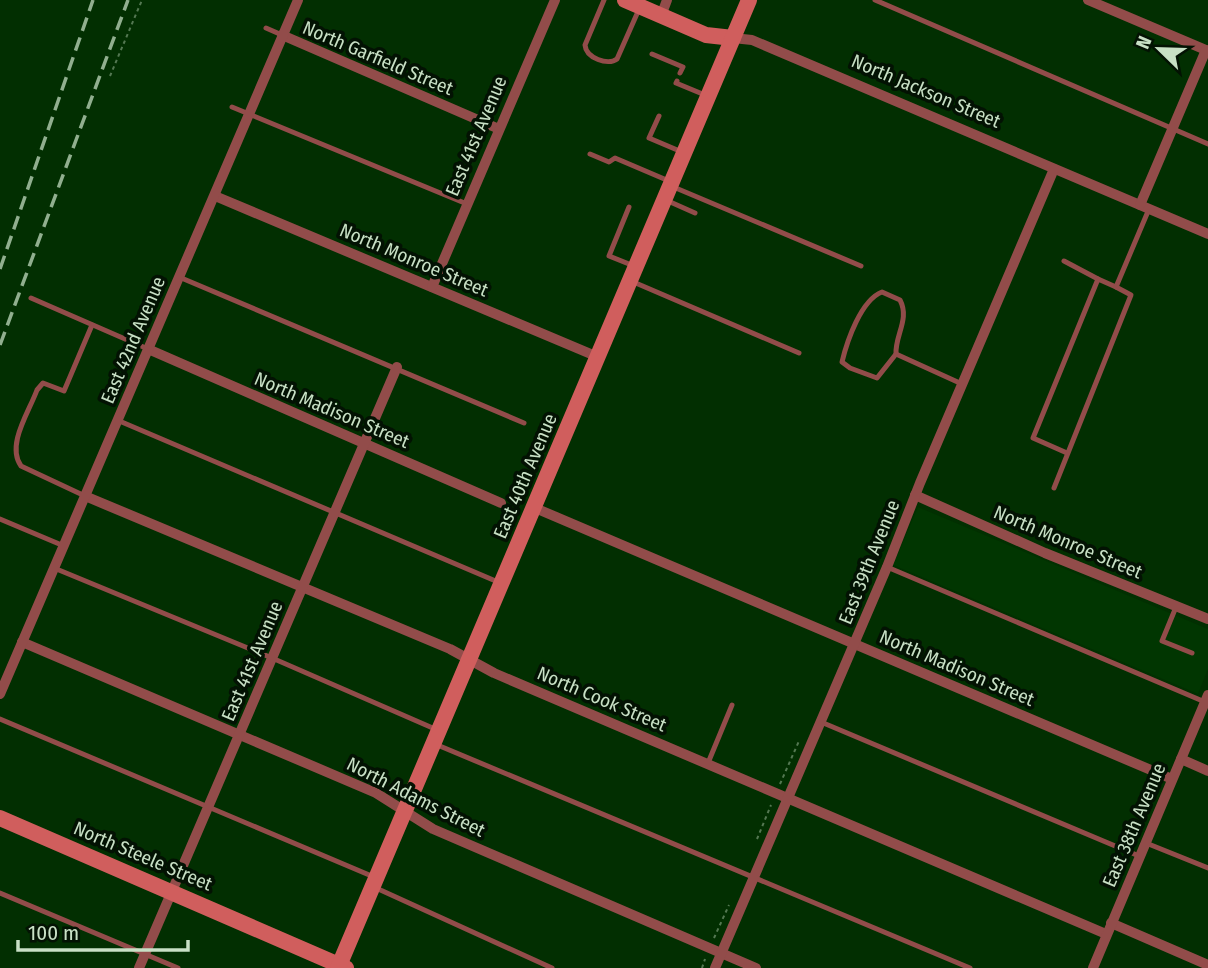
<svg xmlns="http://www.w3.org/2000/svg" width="1208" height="968" font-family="'Fira Sans Condensed',sans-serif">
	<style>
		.built { fill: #013601 }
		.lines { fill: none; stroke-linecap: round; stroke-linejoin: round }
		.path { stroke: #547852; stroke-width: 2; stroke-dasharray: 3.5 3.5; stroke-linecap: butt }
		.lane { stroke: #924c4a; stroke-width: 5 }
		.street { stroke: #924c4a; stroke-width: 10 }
		.secondary { stroke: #d05e5d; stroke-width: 16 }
		.rail { stroke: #91af8f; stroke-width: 3.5; stroke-dasharray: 14 7; stroke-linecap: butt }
		.labels { text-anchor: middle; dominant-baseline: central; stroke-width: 7; stroke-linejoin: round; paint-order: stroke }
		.street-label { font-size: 19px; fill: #c8e0c5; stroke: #031203 }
	</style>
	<rect width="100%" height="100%" fill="#022f01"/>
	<path class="built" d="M918,507L1208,629V669L1198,694L893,565Z"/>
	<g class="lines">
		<g class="path">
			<path d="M110,76L142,0"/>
			<path d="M780,784L799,741"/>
			<path d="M757,839L771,805"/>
			<path d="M714,938L729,905"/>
			<path d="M702,968L705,959"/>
		</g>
		<g class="lane">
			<path d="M604,0L585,45C586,58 608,66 617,59L640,7"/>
			<path d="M875,0L1208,144"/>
			<path d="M266,28L282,35"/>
			<path d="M652,54L683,67L680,73"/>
			<path d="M677,81L676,83L705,95"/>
			<path d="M232,107L467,204"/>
			<path d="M659,116L649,138L682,152"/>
			<path d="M590,154L609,162L615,158L669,181"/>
			<path d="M671,186L861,266"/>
			<path d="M668,201L695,213"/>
			<path d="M629,207L609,256L634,266"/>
			<path d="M1064,261L1098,279"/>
			<path d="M179,277L524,423"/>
			<path d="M631,281L799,353"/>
			<path d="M882,292L900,300C910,319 895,335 896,354L877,378L850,368L842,362C847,341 861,300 882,292Z"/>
			<path d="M31,298L148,349"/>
			<path d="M896,354L962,384"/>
			<path d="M117,420L498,582"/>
			<path d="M1067,453L1033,438L1098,279L1116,287L1149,209"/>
			<path d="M1054,488L1131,295L1116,287"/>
			<path d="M85,496L21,466C6,445 29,412 37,390L43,383L64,391L92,325"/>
			<path d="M0,519L64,546"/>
			<path d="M887,567L1205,702"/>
			<path d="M54,568L272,658L435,729"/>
			<path d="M1176,607L1162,641L1192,653"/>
			<path d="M0,719L374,877"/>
			<path d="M821,722L1139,856"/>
			<path d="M435,744L970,968"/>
			<path d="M708,763L732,705"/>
			<path d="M1146,843L1208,868"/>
			<path d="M376,888L552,968"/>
			<path d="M0,893L178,968"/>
		</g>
		<g class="street">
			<path d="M1088,0L1208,51"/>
			<path d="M661,16L667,0"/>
			<path d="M282,35L499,129"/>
			<path d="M733,38L752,40L1208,234"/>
			<path d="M215,196L598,357"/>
			<path d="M1140,205L1206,50"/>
			<path d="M432,287L555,0"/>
			<path d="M148,349L501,503"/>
			<path d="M915,495L1045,553L1208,619"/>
			<path d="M85,496L450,649L494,673L1106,934"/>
			<path d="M535,508L1172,779"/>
			<path d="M22,642L376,793L433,829L756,968"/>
			<path d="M0,694L298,0"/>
			<path d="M1181,759L1208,771"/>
			<path d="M1111,923L1208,965"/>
			<path d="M139,968L397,367"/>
			<path d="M715,968L887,567L920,483L1054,169"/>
			<path d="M1093,968L1208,695"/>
		</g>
		<g class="secondary">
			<path d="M625,0L706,35L733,38"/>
			<path d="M0,818L346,968"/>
			<path d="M338,968L749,0"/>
		</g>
		<g class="rail">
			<path d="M0,269L93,0"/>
			<path d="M0,345L128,0"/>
		</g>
	</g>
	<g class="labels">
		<g class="street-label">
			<text transform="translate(378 58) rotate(23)">North Garfield Street</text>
			<text transform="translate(926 91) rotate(23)">North Jackson Street</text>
			<text transform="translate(476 136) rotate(-67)">East 41st Avenue</text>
			<text transform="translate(414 260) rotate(23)">North Monroe Street</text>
			<text transform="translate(133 340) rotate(-67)">East 42nd Avenue</text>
			<text transform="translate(332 410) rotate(23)">North Madison Street</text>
			<text transform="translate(525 476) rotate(-67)">East 40th Avenue</text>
			<text transform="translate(1068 542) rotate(23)">North Monroe Street</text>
			<text transform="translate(869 562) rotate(-68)">East 39th Avenue</text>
			<text transform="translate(252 661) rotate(-67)">East 41st Avenue</text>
			<text transform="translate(957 668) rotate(23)">North Madison Street</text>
			<text transform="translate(602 699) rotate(23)">North Cook Street</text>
			<text transform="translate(416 797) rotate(27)">North Adams Street</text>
			<text transform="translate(1134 825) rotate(-67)">East 38th Avenue</text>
			<text transform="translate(143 856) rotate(23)">North Steele Street</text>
		</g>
	</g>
	<g transform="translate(1159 49) rotate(293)" stroke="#031203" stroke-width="5" paint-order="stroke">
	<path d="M0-5L12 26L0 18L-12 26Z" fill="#c8e0c5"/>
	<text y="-10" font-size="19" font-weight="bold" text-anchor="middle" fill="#c8e0c5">N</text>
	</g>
	<path d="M18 940v10h170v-10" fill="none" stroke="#c8e0c5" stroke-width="3.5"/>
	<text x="28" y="940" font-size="21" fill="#c8e0c5" stroke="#031203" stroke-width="5" paint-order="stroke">100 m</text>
</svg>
